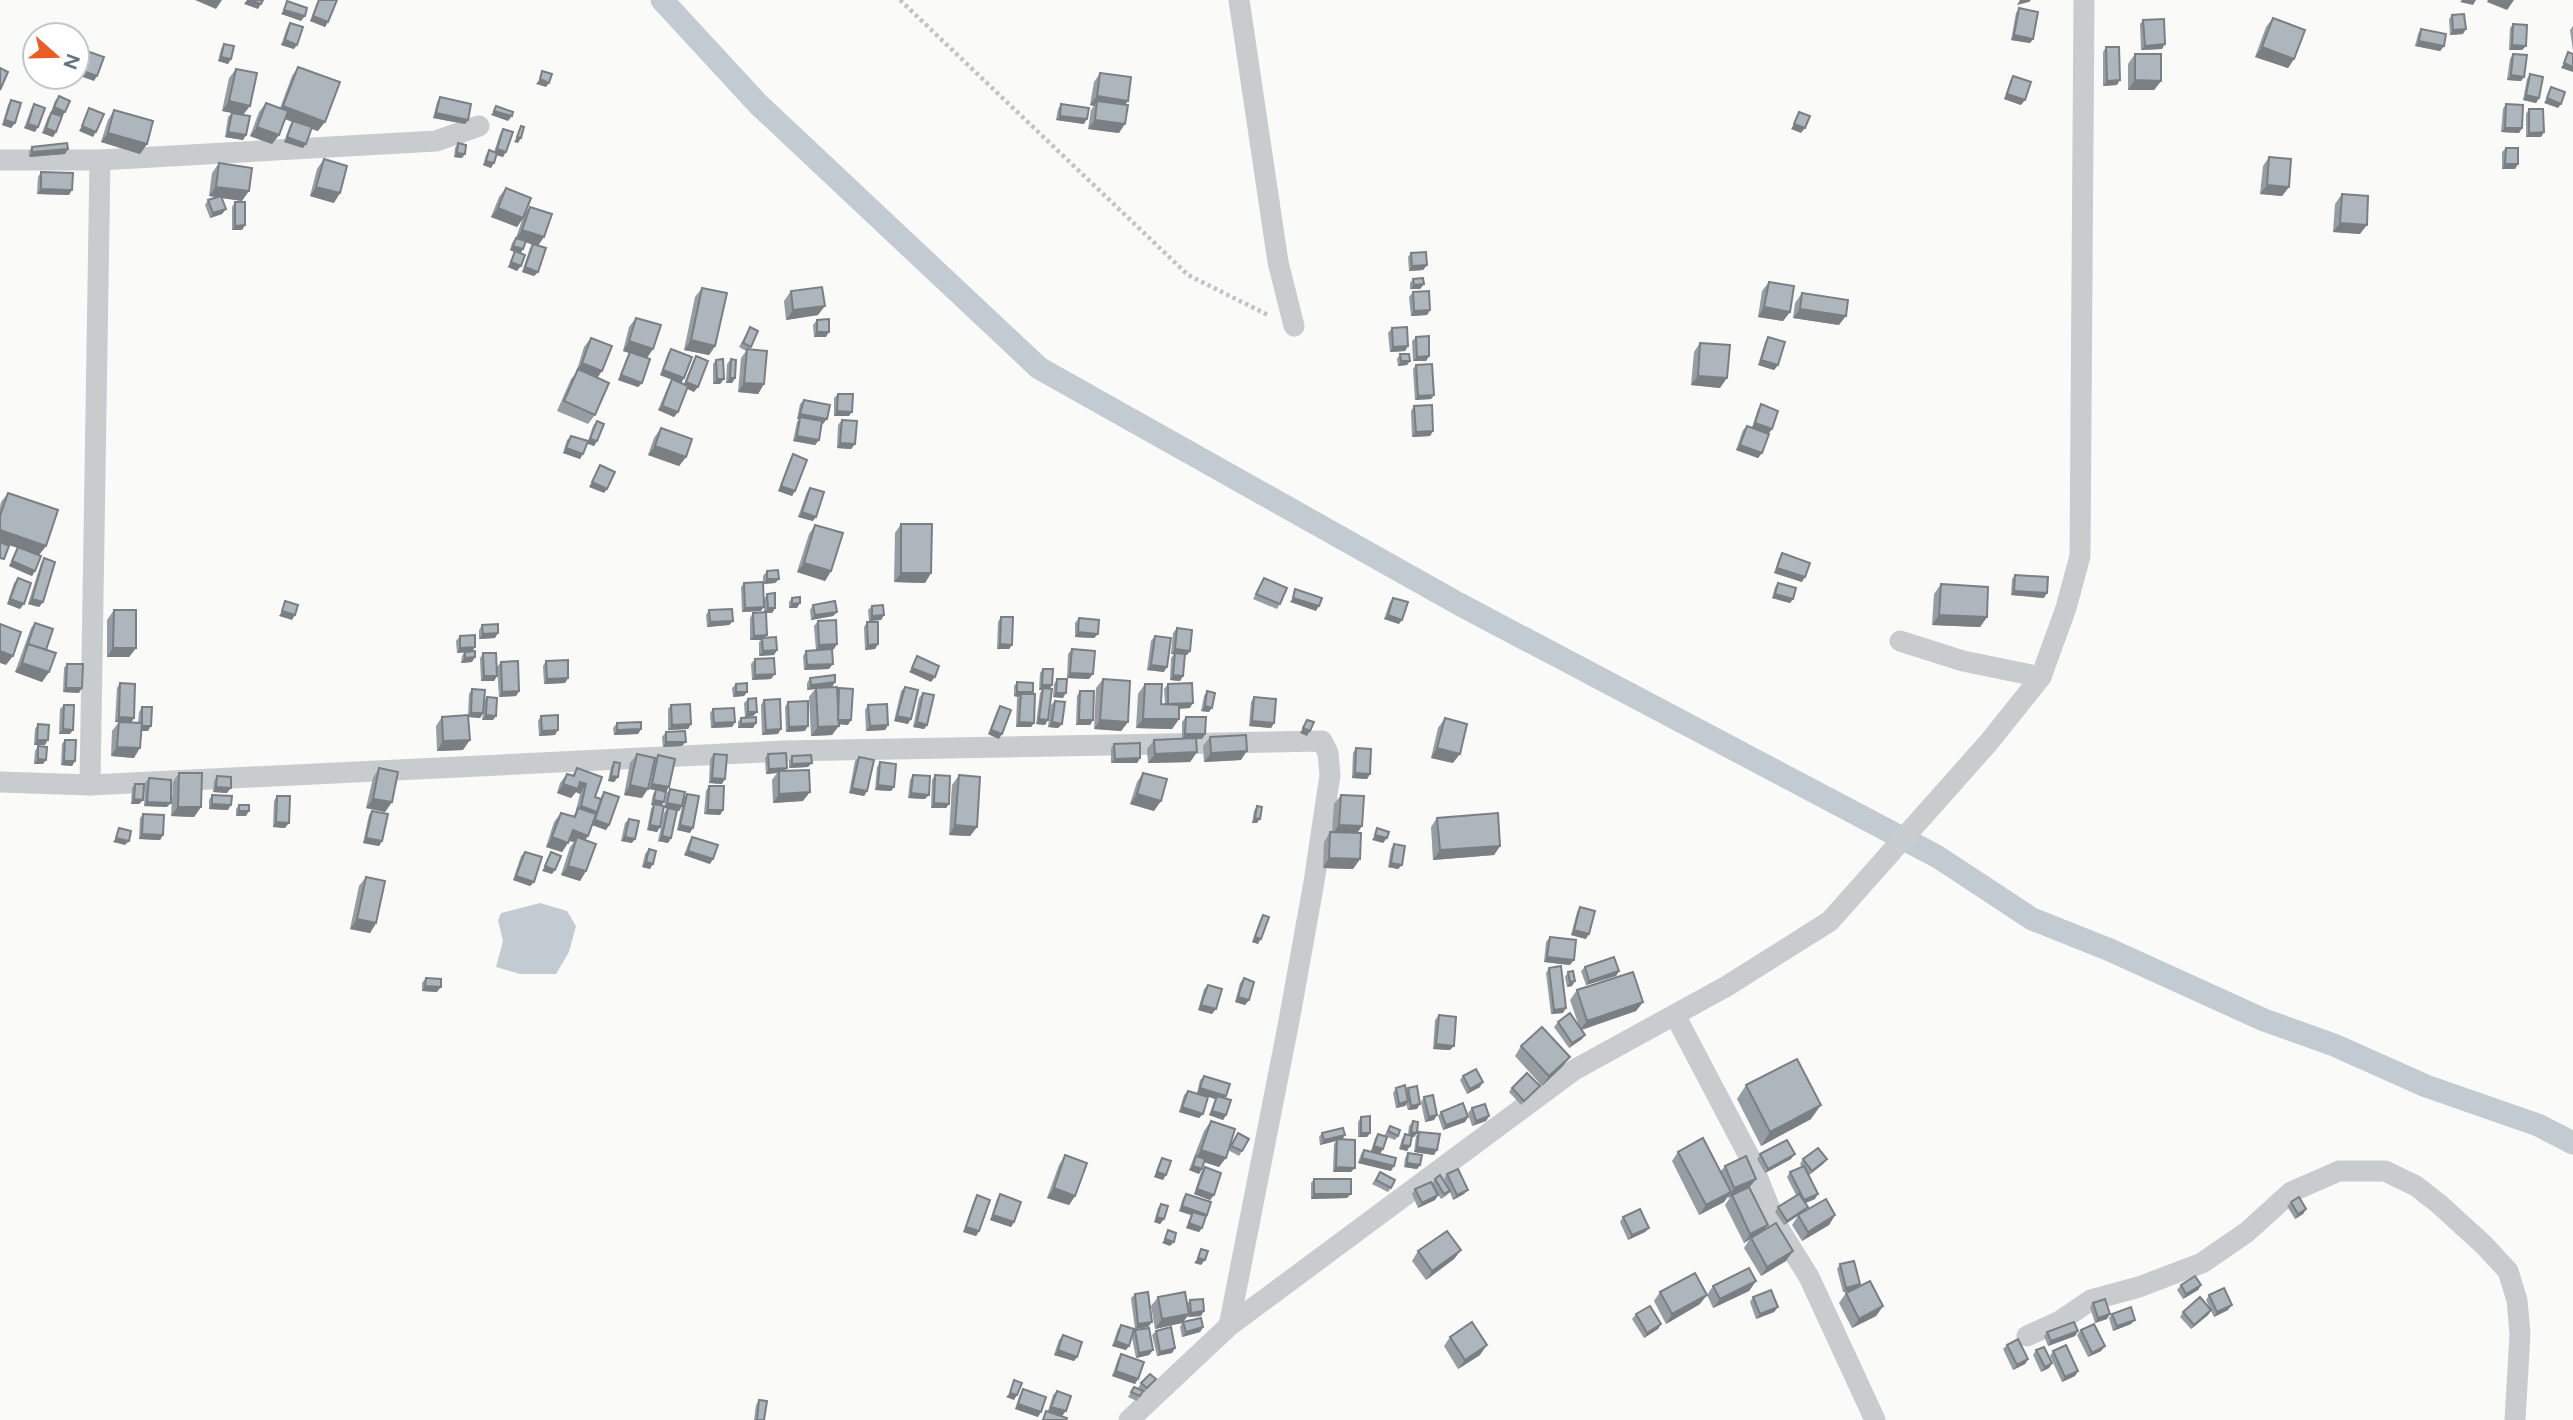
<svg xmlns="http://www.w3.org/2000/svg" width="2573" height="1420" font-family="Figtree,sans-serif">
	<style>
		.water { fill: #c2cbd1 }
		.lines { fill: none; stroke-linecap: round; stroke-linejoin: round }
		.canal { stroke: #c2cbd1; stroke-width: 23 }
		.path { stroke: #c1c4c6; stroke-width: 4.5; stroke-dasharray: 3.5 3.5; stroke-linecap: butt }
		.minor { stroke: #c8cccf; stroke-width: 21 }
		.wall { fill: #969da3 }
		.shaded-wall { fill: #7a7f84 }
		.building { fill: #aeb6bd; stroke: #7a7f84; stroke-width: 2 }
	</style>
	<rect width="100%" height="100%" fill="#fafaf8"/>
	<path class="water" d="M540,903L567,911L576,926L569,952L556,974H520L496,967L503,941L498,920L501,913Z"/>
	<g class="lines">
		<path class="canal" d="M662,0L758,104L1039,368L1459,604L1938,857L2032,919L2110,950L2264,1020L2334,1045L2426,1086L2538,1125L2573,1143"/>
		<path class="path" d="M900,0L1188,275L1270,316"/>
		<g class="minor">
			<path d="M1239,0L1278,262L1294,326"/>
			<path d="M0,160H100L436,141L479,126"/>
			<path d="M1900,641L1963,661L2041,677"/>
			<path d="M0,782L90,785L783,751L1322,741L1328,753L1330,775L1314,882L1289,1021L1229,1326"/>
			<path d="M90,785L100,160"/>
			<path d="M1675,1015L1749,1156L1776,1224L1809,1277L1875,1420"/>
			<path d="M2027,1336L2060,1321L2091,1300L2139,1287L2202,1263L2247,1232L2291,1192L2339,1171H2385L2416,1186L2439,1204L2484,1245L2508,1271L2517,1300L2520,1334L2515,1420"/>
			<path d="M1129,1420L1229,1326L1574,1070L1727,986L1830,921L1989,742L2041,677L2066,608L2080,556L2084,0"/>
		</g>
	</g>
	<g class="wall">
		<path d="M318,0H337L328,22L325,27L310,21Z"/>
		<path d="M2019,8L2033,39L2030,43L2011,40L2016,13Z"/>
		<path d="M2452,15L2463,34L2450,35L2449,19Z"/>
		<path d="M2273,18L2294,59L2288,68L2255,57L2266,27Z"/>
		<path d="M2143,20L2162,49L2141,50L2140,24Z"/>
		<path d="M290,23L294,49L281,45L287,28Z"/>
		<path d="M2513,24L2526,46L2522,50H2509L2510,28Z"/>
		<path d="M2573,26V51L2570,30Z"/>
		<path d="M2421,29L2444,46L2440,51L2415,46L2418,34Z"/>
		<path d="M224,44L231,59L228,64L218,61L221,49Z"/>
		<path d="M2106,47L2117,85L2103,86V52Z"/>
		<path d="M2135,54L2161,81L2154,90H2128V64Z"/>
		<path d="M2513,54L2524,77L2521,81L2507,80L2510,59Z"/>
		<path d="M298,67L318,131L311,129L303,148L284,142L290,125L292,122L285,119L279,135L272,144L250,136L259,112L266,103L280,108L292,76Z"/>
		<path d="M236,69L246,135L243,140L225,137L228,117L232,113L222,111L229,78Z"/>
		<path d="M1100,73L1125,105L1119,133L1088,129L1091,110L1094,106L1090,105L1094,82Z"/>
		<path d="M2530,74L2539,98L2536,103L2523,100L2527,79Z"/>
		<path d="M2013,76L2021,105L2004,99L2010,81Z"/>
		<path d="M59,96L56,132L53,137L42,133L48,117L51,113H53L51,112L55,101Z"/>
		<path d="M440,97L468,120L465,124L433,118L437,102Z"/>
		<path d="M11,100L15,123L11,128L2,125L8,105Z"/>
		<path d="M34,104L35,132L24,128L31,109Z"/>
		<path d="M1061,104L1084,124L1056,120L1058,109Z"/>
		<path d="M2506,104L2522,128L2519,133L2501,132L2503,109Z"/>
		<path d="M2529,109L2544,132L2541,137H2526V114Z"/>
		<path d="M114,110L147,144L140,154L101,142L108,120Z"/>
		<path d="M503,129V157L496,155L491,168L483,165L486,155L489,150L494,152L500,134Z"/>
		<path d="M458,143L462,158L454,157L455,148Z"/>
		<path d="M32,147L68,149L65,154L29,157V151Z"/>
		<path d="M2506,148L2518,164L2515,169H2502V152Z"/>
		<path d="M2269,157L2289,187L2282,196L2260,194L2263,166Z"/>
		<path d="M324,159L334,203L310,196L317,169Z"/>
		<path d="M219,163L242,201L222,198L226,209L222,214L210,218L205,205L208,200L217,197L209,196L212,173Z"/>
		<path d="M41,172L69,195L37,194L38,177Z"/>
		<path d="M506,188L525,213L530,207L538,246V272L534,276L522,272L530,248L532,245L526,242L521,253L517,271L508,267L514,252L510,250L512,243L516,238L522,220L517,227L491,217L499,197Z"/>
		<path d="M2342,194L2360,234L2333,232L2335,204Z"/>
		<path d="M235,202L245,225L242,230H232V207Z"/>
		<path d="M1411,253L1427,265L1423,270L1409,271L1408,257Z"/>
		<path d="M1413,279L1424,284L1420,289H1410V283Z"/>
		<path d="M1769,282L1790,312L1783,321L1758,317L1762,291Z"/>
		<path d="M702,288L715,346L709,355L684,350L695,297Z"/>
		<path d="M791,291L818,315L786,320L784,301Z"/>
		<path d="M1413,292L1430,310L1427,315L1411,316L1409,297Z"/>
		<path d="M1802,293L1839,325L1793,318L1795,303Z"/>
		<path d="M636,318L647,358L642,383L638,387L618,380L627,357L629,353L623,351L629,327Z"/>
		<path d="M817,320L826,337H814L813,325Z"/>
		<path d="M750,327L751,347L749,349L764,384L758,394L738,392L741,358L746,351L739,347Z"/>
		<path d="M1392,328L1408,346L1405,351L1390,352L1388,333Z"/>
		<path d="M1416,337L1429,356L1426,361H1413L1412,341Z"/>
		<path d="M1768,337L1778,365L1774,370L1758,365L1765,342Z"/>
		<path d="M591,338L597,378L595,415L588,424L557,411L571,379L576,373L584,347Z"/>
		<path d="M1700,343L1720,388L1691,385L1694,352Z"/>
		<path d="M671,349L684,378L681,383L684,384L693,361L696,356L694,392L687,388L678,412L674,417L658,410L669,384L672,380L660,375L668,353Z"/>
		<path d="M1400,354L1410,361L1407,365L1398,366L1397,359Z"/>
		<path d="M731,359L735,378L732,383H726L727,364Z"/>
		<path d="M716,360L724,379L720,384H713V364Z"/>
		<path d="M1416,365L1434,395L1431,399L1415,400L1413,369Z"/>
		<path d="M838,394L849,416H834V398Z"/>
		<path d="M804,400L823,424H822L819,440L815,445L793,441L797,422L799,419H797L800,404Z"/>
		<path d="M1761,404L1772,429L1769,433L1762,453L1758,458L1736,450L1743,430L1747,426L1752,427L1758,409Z"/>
		<path d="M1414,406L1433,431L1430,436L1412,437L1411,411Z"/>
		<path d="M842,420L855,444L851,449L837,448L838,425Z"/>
		<path d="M597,421V441L594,446L587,444L580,459L563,453L567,440L571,436L588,441L593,426Z"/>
		<path d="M661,428L686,457L679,466L648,455L654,438Z"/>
		<path d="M793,454L795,491L792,496L778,491L790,459Z"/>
		<path d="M810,488L813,521L798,517L807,492Z"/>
		<path d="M8,493L46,546L39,555L35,571L32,576L9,566L18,548L0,542V507L1,502Z"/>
		<path d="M901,524L931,573L925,583L894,582L895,533Z"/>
		<path d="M815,525L831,571L825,581L797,572L809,534Z"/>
		<path d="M1782,553L1802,582L1774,573L1779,558Z"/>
		<path d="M44,558L43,602L39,607L28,604L41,563Z"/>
		<path d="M767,571L779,579L775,583L763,584V576Z"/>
		<path d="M2015,575L2044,598L2011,595L2012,579Z"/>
		<path d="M18,578L20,609L7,604L14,583Z"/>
		<path d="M1264,578L1280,604L1277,609L1253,599Z"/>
		<path d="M744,583L761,611L742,612L741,587Z"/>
		<path d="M1778,583L1793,599L1790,603L1772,598L1775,587Z"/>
		<path d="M1941,584L1987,617L1980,627L1932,625L1934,594Z"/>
		<path d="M767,594L775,608L772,613H766L765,637L777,650L774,655L759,656V642L761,640H750V618L753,613L764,612V599Z"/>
		<path d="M792,598L797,608H789V602Z"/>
		<path d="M1393,598L1399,624L1384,619L1390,602Z"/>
		<path d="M813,605L837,612L833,616L811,620L810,610Z"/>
		<path d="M872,606L884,615L881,620L869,621L868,610Z"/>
		<path d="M114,610L136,648L129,657H107V620Z"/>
		<path d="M709,610L733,621L729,625L707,627L706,615Z"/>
		<path d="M1001,617L1012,645L1009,649H997L998,622Z"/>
		<path d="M1079,618L1098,634L1094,638L1075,637V623Z"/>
		<path d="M818,621L837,644L834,649L816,650L814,626Z"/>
		<path d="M867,622L878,644L875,649L865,650L864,627Z"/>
		<path d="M35,623L46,650L49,672L42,682L15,672L31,628Z"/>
		<path d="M482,625L495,638L479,639V630Z"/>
		<path d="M1177,628L1190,651L1187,655H1185L1183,676L1180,681L1170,680L1171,658L1174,654H1171L1173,633Z"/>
		<path d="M460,636L472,651V662L461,663L462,656L464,652L457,653L456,641Z"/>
		<path d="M1155,636L1164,672L1147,670L1151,641Z"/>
		<path d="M1072,649L1089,679L1067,678L1068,654Z"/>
		<path d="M806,651L829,669L804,670L803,656Z"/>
		<path d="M483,653L497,676L494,681H481L480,658Z"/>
		<path d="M755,659L771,679L752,680L751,664Z"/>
		<path d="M546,661L568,678L565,683L544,684L543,666Z"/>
		<path d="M501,662L519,691L516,696L499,697L497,667Z"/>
		<path d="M67,664L79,693L63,692L64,668Z"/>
		<path d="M1043,669L1049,689L1045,725L1036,724L1040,693L1042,690H1039L1040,673Z"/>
		<path d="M810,678L835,682L832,687L837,691L839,688L848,725L839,724L832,735L811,736L809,697L815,689L807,690V683Z"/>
		<path d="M1057,679L1063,698L1053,697L1054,684Z"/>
		<path d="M1103,679L1128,722L1121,731L1094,729L1096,688Z"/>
		<path d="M1017,682L1033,692L1032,694L1034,723L1031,727H1016L1017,698L1018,697L1014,696V686Z"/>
		<path d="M120,683L134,718L131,722L138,723L139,712L142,707L148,731H142L134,758L111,756L112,731L119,722H115L117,688Z"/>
		<path d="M736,684L747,692L744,696L733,697L732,688Z"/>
		<path d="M1145,684L1161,704H1165L1164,689L1168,684L1190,708L1179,709V719L1172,729L1136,728L1138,694Z"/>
		<path d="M905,687L908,724L894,721L901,691Z"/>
		<path d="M472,689L484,701L487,697L493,720H482L483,714L480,718L469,717L463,750L437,751L436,726L442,717L468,716L469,694Z"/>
		<path d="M1080,691L1093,720L1090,725H1076L1077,696Z"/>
		<path d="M1207,691L1209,712L1201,711L1204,696Z"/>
		<path d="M923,693L927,725L924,729L913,727L919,698Z"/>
		<path d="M1254,697L1274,723L1271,728L1249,726L1251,702Z"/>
		<path d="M748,699L757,712L753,716L745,717L744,703Z"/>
		<path d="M764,700L778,734L762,735L761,705Z"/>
		<path d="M1055,701L1062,724L1058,728L1048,727L1051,705Z"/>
		<path d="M788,702L805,731L786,732L785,707Z"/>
		<path d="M64,705L70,734H59L60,709Z"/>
		<path d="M671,705L691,724L688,729L668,730V709Z"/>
		<path d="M868,705L888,725L885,730L866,731L865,710Z"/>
		<path d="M1000,706L999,739L988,734L997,711Z"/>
		<path d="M713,709L735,722L732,727L711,728L710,713Z"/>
		<path d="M541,716L555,735L539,736L538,721Z"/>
		<path d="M1186,717L1205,734L1202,739H1196L1197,752L1190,762L1148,763L1147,749L1154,740L1182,738V722Z"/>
		<path d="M741,718L756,723L753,728H738V722Z"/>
		<path d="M1445,718L1453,763L1431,758L1438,728Z"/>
		<path d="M617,723L641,729L638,734L614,735L613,728Z"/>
		<path d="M38,724L45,745H34L35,729Z"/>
		<path d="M666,732L682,746L663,747L662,737Z"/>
		<path d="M1210,737L1241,760L1204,762L1203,746Z"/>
		<path d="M65,740L75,761L72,766L61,765L62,744Z"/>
		<path d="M1114,744L1140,758L1137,763H1111V748Z"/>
		<path d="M38,746L43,764H34L35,751Z"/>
		<path d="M1356,748L1370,774L1367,779L1352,778L1353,753Z"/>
		<path d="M637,754L642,798L624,795L630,763Z"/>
		<path d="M714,754L722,784L709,783L710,759Z"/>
		<path d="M768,754L785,771L803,801L773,803L772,780L777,773L766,774L765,758Z"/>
		<path d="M658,755L666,791L661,806L660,827L657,832L647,830L651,809L654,805H651L653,794L656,790L649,789L655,760Z"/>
		<path d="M792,756L808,767L789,768V761Z"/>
		<path d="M859,757L867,791L864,796L849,793L855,761Z"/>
		<path d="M614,762L618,777L614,782L608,781L611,767Z"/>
		<path d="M880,762L894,787L891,791L875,790L877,767Z"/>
		<path d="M379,768L392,802L385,812L366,808L373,778Z"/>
		<path d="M577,768L595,797L600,799L604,792L609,825L606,830L592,825L585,840L586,871L580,881L561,875L570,847L574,842L569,841L562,852L546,847L554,822L561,813L572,816L575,814L580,794L576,792L571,798L557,793L560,783L567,774L572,776Z"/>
		<path d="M179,773L201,807L194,817L171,816L173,782Z"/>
		<path d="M1143,773L1154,811L1130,804L1137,782Z"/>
		<path d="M913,775L925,799L908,798L910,780Z"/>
		<path d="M935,775L949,804L946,808H931L932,780Z"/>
		<path d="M959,775L977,827L970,836L949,835L952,785Z"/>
		<path d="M217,776L227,793L213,792L214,781Z"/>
		<path d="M149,778L167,807L144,806L145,783Z"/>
		<path d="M135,784L143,800L139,804H131L132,788Z"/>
		<path d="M709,786L723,810L720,815L704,814L706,791Z"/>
		<path d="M670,789L684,798L687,794L690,833L677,830L682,806L679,811H676L671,838L668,843L658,841L664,813L667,808H664L667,793Z"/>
		<path d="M212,795L228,810L209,809V800Z"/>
		<path d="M1341,795L1362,826L1357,833L1360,859L1353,869L1323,868L1324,842L1330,832H1332L1334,804Z"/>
		<path d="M277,796L285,828L273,827L274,801Z"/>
		<path d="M239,805L246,816H236V809Z"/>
		<path d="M1257,806V823H1252L1254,811Z"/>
		<path d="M372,811L382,841L379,846L363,843L369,815Z"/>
		<path d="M143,814L163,835L160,840L139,839L140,818Z"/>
		<path d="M1437,818L1500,846L1494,855L1433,860L1431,827Z"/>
		<path d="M629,819L632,843L621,841L625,823Z"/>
		<path d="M692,837L710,864L684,855L689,842Z"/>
		<path d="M1394,844L1402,865L1398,869L1388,867L1391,849Z"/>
		<path d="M649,849L650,869L642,867L645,854Z"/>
		<path d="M525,852L534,882L530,886L513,880L521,856Z"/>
		<path d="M366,877L376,923L370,933L350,929L359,886Z"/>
		<path d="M1580,907L1586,939L1571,935L1577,912Z"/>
		<path d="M1263,915L1258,944L1252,942L1260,920Z"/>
		<path d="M1550,937L1570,965L1544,962L1546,942Z"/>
		<path d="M1585,967L1619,971L1616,976L1586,985L1581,971Z"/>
		<path d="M1549,968L1563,1013L1551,1014L1546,973Z"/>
		<path d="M1568,972L1572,986L1567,987L1565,977Z"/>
		<path d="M426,978L437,992L422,991V983Z"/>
		<path d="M1244,978L1249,1000L1245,1005L1235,1002L1240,983Z"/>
		<path d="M1208,985L1212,1014L1198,1010L1204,989Z"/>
		<path d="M1577,990L1643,1002L1636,1011L1582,1030V1039L1569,1048L1554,1027L1558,1022L1579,1026L1570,1000Z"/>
		<path d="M1439,1015L1450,1050L1433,1049L1435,1020Z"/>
		<path d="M1521,1046L1563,1066L1542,1086L1515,1056Z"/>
		<path d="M1204,1076L1224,1098L1226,1115L1223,1120L1209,1115L1215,1099L1197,1093L1200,1080Z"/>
		<path d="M1463,1076L1480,1087L1467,1094L1460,1080Z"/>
		<path d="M1746,1085L1811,1119L1761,1146L1737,1099Z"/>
		<path d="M1540,1086L1536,1091L1521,1105L1509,1092L1512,1088Z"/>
		<path d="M1396,1088L1406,1090L1408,1088L1417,1109L1408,1110L1406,1104L1405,1106L1396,1108L1393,1093Z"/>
		<path d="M1188,1091L1203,1114L1199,1118L1179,1112L1184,1095Z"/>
		<path d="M1424,1097L1434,1120L1425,1122L1421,1102Z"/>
		<path d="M1472,1108L1489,1116L1486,1121L1472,1126L1468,1113Z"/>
		<path d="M1441,1112L1468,1117L1465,1122L1443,1130L1438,1116Z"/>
		<path d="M1361,1117L1370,1133L1367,1137H1358V1122Z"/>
		<path d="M1211,1121L1228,1149L1238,1133L1242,1151L1239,1156L1228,1150L1219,1167L1204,1162L1199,1174L1189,1170L1204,1131Z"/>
		<path d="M1413,1121L1417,1133L1414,1137H1412L1407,1151L1399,1149L1402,1139L1405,1134L1408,1135L1409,1126Z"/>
		<path d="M1390,1126L1398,1136L1395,1140L1387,1137L1380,1154L1391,1171L1358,1163L1361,1154L1364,1150L1377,1153L1371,1151L1375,1138L1378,1134L1384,1136Z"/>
		<path d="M1419,1132L1434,1155L1414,1152L1416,1136Z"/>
		<path d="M1322,1133L1342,1140L1351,1172H1333L1334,1144L1336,1141L1320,1145L1319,1137Z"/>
		<path d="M1678,1152L1720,1172L1725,1166L1750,1188L1768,1225L1764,1230L1786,1261L1761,1276L1744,1248L1749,1240L1744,1243L1725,1205L1731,1196L1728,1198L1727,1197L1724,1202L1699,1215L1672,1161Z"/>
		<path d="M1408,1153L1420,1165L1417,1169L1404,1167L1405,1158Z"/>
		<path d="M1760,1154L1791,1159L1765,1173L1757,1159Z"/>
		<path d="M1065,1155L1075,1196L1069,1205L1047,1198L1059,1165Z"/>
		<path d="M1162,1158L1163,1180L1154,1177L1159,1163Z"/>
		<path d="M1803,1159H1827L1823,1164L1809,1175L1815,1199L1805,1203L1808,1207L1804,1211L1835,1215L1829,1225L1802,1241L1792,1225L1798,1216L1784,1225L1775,1212L1778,1207L1796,1195L1787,1177L1790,1172L1802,1167L1800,1164Z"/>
		<path d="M1205,1167L1214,1195L1210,1200L1194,1194L1201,1172Z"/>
		<path d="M1380,1172L1391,1188L1388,1192L1372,1184Z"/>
		<path d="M1447,1174L1464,1194L1453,1200L1450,1192L1446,1196L1441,1199L1434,1188L1438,1195L1435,1200L1418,1208L1412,1194L1415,1189L1432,1183L1435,1179L1449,1190L1444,1179Z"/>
		<path d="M1314,1179L1347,1198L1311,1199V1183Z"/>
		<path d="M1000,1194L1014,1222L1011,1227L990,1220L997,1199Z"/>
		<path d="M1186,1194L1206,1217L1202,1228L1199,1232L1186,1228L1191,1215L1179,1211L1183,1198Z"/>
		<path d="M977,1195L979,1231L976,1236L963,1232L974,1200Z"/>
		<path d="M2291,1202L2306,1209L2303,1214L2295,1219L2287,1206Z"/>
		<path d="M1161,1204L1164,1219L1160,1224L1154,1222L1158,1208Z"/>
		<path d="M1623,1217L1649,1228L1645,1232L1628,1240L1620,1222Z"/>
		<path d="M1461,1250L1454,1259L1426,1280L1412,1261L1418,1251Z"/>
		<path d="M1840,1264L1858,1287L1883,1306L1876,1316L1852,1328L1839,1303L1846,1293L1853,1290L1843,1292L1837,1269Z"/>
		<path d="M1756,1281L1749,1291L1713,1308L1707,1295L1713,1286Z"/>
		<path d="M2181,1285H2201L2198,1290L2183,1299L2177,1290Z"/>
		<path d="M1660,1292L1700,1304L1666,1324L1654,1301Z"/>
		<path d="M1135,1294L1152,1322L1148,1327L1135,1329L1131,1298Z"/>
		<path d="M2209,1295L2228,1310L2214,1317L2211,1311L2208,1315L2191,1329L2180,1317L2183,1312L2210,1308L2206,1300Z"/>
		<path d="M1158,1297L1187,1304L1190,1300L1201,1316L1188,1317V1316L1183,1322L1203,1327L1200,1332L1182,1337L1180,1327L1182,1323L1155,1329L1151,1306Z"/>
		<path d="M1753,1297L1778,1307L1774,1312L1756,1319L1750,1302Z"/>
		<path d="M2093,1303L2107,1319L2095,1323L2090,1307Z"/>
		<path d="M1636,1314L1661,1324L1658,1329L1644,1338L1632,1319Z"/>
		<path d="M2112,1314L2131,1324L2113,1331L2109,1318Z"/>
		<path d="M1121,1325L1135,1330L1153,1350L1149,1355L1136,1358L1132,1337L1126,1350L1112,1346L1118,1329Z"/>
		<path d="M2081,1330L2105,1346L2101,1351L2088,1357L2077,1335Z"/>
		<path d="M1156,1331L1175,1348L1172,1353L1157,1356L1152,1335Z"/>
		<path d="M2078,1331L2075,1336L2048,1346L2044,1336L2047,1332Z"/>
		<path d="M1063,1335L1077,1357L1074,1361L1054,1355L1059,1340Z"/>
		<path d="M1450,1337L1480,1355L1458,1369L1444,1346Z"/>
		<path d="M2007,1345L2028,1359L2025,1364L2013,1370L2003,1349Z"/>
		<path d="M2036,1350L2052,1363L2049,1368L2041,1372L2033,1355Z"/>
		<path d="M2053,1351L2078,1371L2075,1376L2062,1382L2050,1356Z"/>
		<path d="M1121,1354L1138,1379L1135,1384L1112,1376L1118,1359Z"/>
		<path d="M1141,1383H1152L1144,1393L1143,1392L1137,1401L1128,1397L1134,1387L1141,1390L1138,1388Z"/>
		<path d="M1023,1389L1038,1417L1015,1409L1020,1394Z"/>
		<path d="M1057,1391L1071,1396L1048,1411L1053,1395Z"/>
		<path d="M759,1400L764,1420H754L756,1405Z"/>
	</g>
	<g class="shaded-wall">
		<path d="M195,0H222L216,9Z"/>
		<path d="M247,0H249L261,4L258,9L244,4Z"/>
		<path d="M2020,0H2031L2029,2L2017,5Z"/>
		<path d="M2462,0H2476L2473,5L2460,2Z"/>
		<path d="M2488,0H2514L2507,10L2487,2Z"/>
		<path d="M284,10L305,16L301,21L281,14Z"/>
		<path d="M313,16L328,22L325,27L310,21Z"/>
		<path d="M2466,29L2463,34L2450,35L2453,30Z"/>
		<path d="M2014,35L2033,39L2030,43L2011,40Z"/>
		<path d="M285,40L297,45L294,49L281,45Z"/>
		<path d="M2419,41L2444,46L2440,51L2415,46Z"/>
		<path d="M2165,44L2162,49L2141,50L2145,46Z"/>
		<path d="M2512,45L2526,46L2522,50H2509Z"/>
		<path d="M2262,47L2294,59L2288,68L2255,57Z"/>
		<path d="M221,57L231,59L228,64L218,61Z"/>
		<path d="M2564,63L2573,67V72L2561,68Z"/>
		<path d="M77,69L97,76L94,81L77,75Z"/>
		<path d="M2511,75L2524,77L2521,81L2507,80Z"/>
		<path d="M540,79L549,83L546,87L536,84Z"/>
		<path d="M2120,80L2117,85L2103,86L2107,81Z"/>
		<path d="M2135,80L2161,81L2154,90H2128Z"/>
		<path d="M2007,94L2025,100L2021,105L2004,99Z"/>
		<path d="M2526,95L2539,98L2536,103L2523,100Z"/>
		<path d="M1097,96L1128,101L1121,110L1097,101L1094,106L1090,105Z"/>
		<path d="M2547,98L2561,104L2558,108L2544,103Z"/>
		<path d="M229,101L250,106L243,115L222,111Z"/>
		<path d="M283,106L325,122L318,131L277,116Z"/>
		<path d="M54,107L65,112L62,117L51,112Z"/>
		<path d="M494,111L512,116L508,121L491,115Z"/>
		<path d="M436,113L468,120L465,124L433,118Z"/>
		<path d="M1060,116L1087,119L1084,124L1056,120Z"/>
		<path d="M5,120L15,123L11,128L2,125Z"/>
		<path d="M1095,120L1125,124L1119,133L1088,129Z"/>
		<path d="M28,124L38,127L35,132L24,128Z"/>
		<path d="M1794,124L1805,128L1801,133L1791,129Z"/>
		<path d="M82,126L96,132L93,137L79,131Z"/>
		<path d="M257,127L279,135L272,144L250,136Z"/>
		<path d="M46,128L56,132L53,137L42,133Z"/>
		<path d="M2505,128H2522L2519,133L2501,132Z"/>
		<path d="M228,132L246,135L243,140L225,137Z"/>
		<path d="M2544,132L2541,137H2526L2529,133Z"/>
		<path d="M108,133L147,144L140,154L101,142Z"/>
		<path d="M287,137L306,144L303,148L284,142Z"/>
		<path d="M517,137L521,138L518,143L514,142Z"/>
		<path d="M68,149L65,154L29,157L32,152Z"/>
		<path d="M497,149L506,152L503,157L493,154Z"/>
		<path d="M457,153L465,154L462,158L454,157Z"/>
		<path d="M486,161L494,163L491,168L483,165Z"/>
		<path d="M2505,164H2518L2515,169H2502Z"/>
		<path d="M2267,185L2289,187L2282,196L2260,194Z"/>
		<path d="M216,187L249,191L242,201L209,196Z"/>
		<path d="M316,187L340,193L334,203L310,196Z"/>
		<path d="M41,189L72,190L69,195L37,194Z"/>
		<path d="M498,208L523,218L517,227L491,217Z"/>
		<path d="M226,209L222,214L210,218L213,213Z"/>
		<path d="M2340,223L2367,225L2360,234L2333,232Z"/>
		<path d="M245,225L242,230H232L235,226Z"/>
		<path d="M522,230L544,237L538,246L515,239Z"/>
		<path d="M513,246L523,249L520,254L510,250Z"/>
		<path d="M511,262L521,266L517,271L508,267Z"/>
		<path d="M1427,265L1423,270L1409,271L1412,266Z"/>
		<path d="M525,267L538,272L534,276L522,272Z"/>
		<path d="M1424,284L1420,289H1410L1414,285Z"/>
		<path d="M825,306L818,315L786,320L793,310Z"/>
		<path d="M1764,307L1790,312L1783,321L1758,317Z"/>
		<path d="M1800,309L1846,316L1839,325L1793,318Z"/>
		<path d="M1430,310L1427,315L1411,316L1414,311Z"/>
		<path d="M817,332H829L826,337H814Z"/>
		<path d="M691,340L715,346L709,355L684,350Z"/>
		<path d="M629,341L653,349L647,358L623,351Z"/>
		<path d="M1408,346L1405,351L1390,352L1393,347Z"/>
		<path d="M1429,356L1426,361H1413L1417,357Z"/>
		<path d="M1761,360L1778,365L1774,370L1758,365Z"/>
		<path d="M1401,361H1410L1407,365L1398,366Z"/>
		<path d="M582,363L602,371L596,380L578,369L575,372Z"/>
		<path d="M663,370L684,378L681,383L660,375Z"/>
		<path d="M621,375L642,383L638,387L618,380Z"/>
		<path d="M1698,376L1727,378L1720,388L1691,385Z"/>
		<path d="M730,378H735L732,383H726Z"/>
		<path d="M717,379H724L720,384H713Z"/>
		<path d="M686,382L698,387L694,392L683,387Z"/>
		<path d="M744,383L764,384L758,394L738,392Z"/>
		<path d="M1434,395L1431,399L1415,400L1418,396Z"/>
		<path d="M662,406L678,412L674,417L658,410Z"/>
		<path d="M837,411L852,412L849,416H834Z"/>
		<path d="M800,414L827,419L823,424L800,419V417L799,419H797Z"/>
		<path d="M1755,423L1772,429L1769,433L1752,428Z"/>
		<path d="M1433,431L1430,436L1412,437L1416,432Z"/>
		<path d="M797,436L819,440L815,445L793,441Z"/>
		<path d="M590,439L597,441L594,446L587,443Z"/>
		<path d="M840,443L855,444L851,449L837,448Z"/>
		<path d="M1740,445L1762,453L1758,458L1736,450Z"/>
		<path d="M655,446L686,457L679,466L648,455Z"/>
		<path d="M566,448L583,454L580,459L563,453Z"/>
		<path d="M592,482L607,489L604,493L589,487Z"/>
		<path d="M781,486L795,491L792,496L778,491Z"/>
		<path d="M802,512L816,517L813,521L798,517Z"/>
		<path d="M0,530L46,546L39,555L0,542Z"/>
		<path d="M12,561L35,571L32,576L9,566Z"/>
		<path d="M804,563L831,571L825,581L797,572Z"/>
		<path d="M1777,568L1805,577L1802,582L1774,573Z"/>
		<path d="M901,573H931L925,583L894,582Z"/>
		<path d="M767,579H779L775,583L763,584Z"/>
		<path d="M2014,591L2047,593L2044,598L2011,595Z"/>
		<path d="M1775,594L1793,599L1790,603L1772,598Z"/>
		<path d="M1293,598L1319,606L1316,611L1290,602Z"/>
		<path d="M10,599L24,604L20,609L7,604Z"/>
		<path d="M32,599L43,602L39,607L28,604Z"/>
		<path d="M800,603L797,608H789L792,604Z"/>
		<path d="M764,607L761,611L742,612L745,608Z"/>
		<path d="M768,608H775L772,613H764Z"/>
		<path d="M282,611L295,615L292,620L279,616Z"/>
		<path d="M837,612L833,616L811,620L815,615Z"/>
		<path d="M884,615L881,620L869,621L872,616Z"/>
		<path d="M1388,615L1402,620L1399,624L1384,619Z"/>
		<path d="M1939,615L1987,617L1980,627L1932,625Z"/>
		<path d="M733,621L729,625L707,627L710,622Z"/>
		<path d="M1078,632L1098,634L1094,638L1075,637Z"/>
		<path d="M498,633L495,638L479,639L483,634Z"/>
		<path d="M767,635L763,640L762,638L761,640H750L754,636Z"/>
		<path d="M837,644L834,649L816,650L819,645Z"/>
		<path d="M878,644L875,649L865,650L868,645Z"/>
		<path d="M1000,644L1012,645L1009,649H997Z"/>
		<path d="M475,647L472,652L457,653L460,648Z"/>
		<path d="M113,648H136L129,657H107Z"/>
		<path d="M1175,649L1190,651L1187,655L1171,654Z"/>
		<path d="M777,650L774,655L759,656L763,651Z"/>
		<path d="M0,651L13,656L6,665L0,663Z"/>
		<path d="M475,657L472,662L461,663L465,658Z"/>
		<path d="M22,663L49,672L42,682L15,672Z"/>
		<path d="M833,664L829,669L804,670L807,665Z"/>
		<path d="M1151,665L1167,667L1164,672L1147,670Z"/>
		<path d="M912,668L935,677L931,682L909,672Z"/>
		<path d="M1070,673L1093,674L1089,679L1067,678Z"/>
		<path d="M775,674L771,679L752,680L755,675Z"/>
		<path d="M1173,675L1183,676L1180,681L1170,680Z"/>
		<path d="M484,676H497L494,681H481Z"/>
		<path d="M568,678L565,683L544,684L547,679Z"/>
		<path d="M835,682L832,687L807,690L811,685Z"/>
		<path d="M1042,685H1052L1049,690H1039Z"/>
		<path d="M66,688H82L79,693L63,692Z"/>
		<path d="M519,691L516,696L499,697L502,692Z"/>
		<path d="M736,692H747L744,696L733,697Z"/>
		<path d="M1017,692H1033L1029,697L1021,694L1018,697L1014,696Z"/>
		<path d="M1056,693H1066L1063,698L1053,697Z"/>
		<path d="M1193,703L1190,708L1165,709L1168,704Z"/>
		<path d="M1205,706L1212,708L1209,712L1201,711Z"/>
		<path d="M748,712H757L753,716L745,717Z"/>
		<path d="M471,713H483L480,718L468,717Z"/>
		<path d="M486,715L496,716L493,720H482Z"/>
		<path d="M897,716L911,719L908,724L894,721Z"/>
		<path d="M119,717L134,718L131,723L115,722Z"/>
		<path d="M1039,719L1048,720L1045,725L1036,724Z"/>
		<path d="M1143,719H1179L1172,729L1136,728Z"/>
		<path d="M838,720H851L848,725L835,724Z"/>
		<path d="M1079,720H1093L1090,725H1076Z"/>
		<path d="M1100,720L1128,722L1121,731L1094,729Z"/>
		<path d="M1252,721L1274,723L1271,728L1249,726Z"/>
		<path d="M735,722L732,727L711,728L714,723Z"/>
		<path d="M917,722L927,725L924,729L913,727Z"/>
		<path d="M1019,722L1034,723L1031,727H1016Z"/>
		<path d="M1052,722L1062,724L1058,728L1048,727Z"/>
		<path d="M756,723L753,728H738L741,724Z"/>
		<path d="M691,724L688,729L668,730L672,725Z"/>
		<path d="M888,725L885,730L866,731L870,726Z"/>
		<path d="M141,726H151L148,731H138Z"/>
		<path d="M808,726L805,731L786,732L789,727Z"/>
		<path d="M839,726L832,735L811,736L818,727Z"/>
		<path d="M1303,728L1310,731L1307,736L1300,733Z"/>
		<path d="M63,729L73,730L70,734H59Z"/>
		<path d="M641,729L638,734L614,735L617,730Z"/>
		<path d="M781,729L778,734L762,735L766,730Z"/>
		<path d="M558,730L555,735L539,736L542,731Z"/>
		<path d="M991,730L1002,734L999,739L988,734Z"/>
		<path d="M1185,734H1205L1202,739H1182Z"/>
		<path d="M37,740H48L45,745H34Z"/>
		<path d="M470,740L463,750L437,751L443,741Z"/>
		<path d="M666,742H686L682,746L663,747Z"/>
		<path d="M117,747L140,748L134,758L111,756Z"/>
		<path d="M1437,748L1460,754L1453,763L1431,758Z"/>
		<path d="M1247,751L1241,760L1204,762L1211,753Z"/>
		<path d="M1197,752L1190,762L1148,763L1155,754Z"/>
		<path d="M1140,758L1137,763H1111L1115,759Z"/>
		<path d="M38,759L46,760L43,764H34Z"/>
		<path d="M64,761H75L72,766L61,765Z"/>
		<path d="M812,763L808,767L789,768L792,764Z"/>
		<path d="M787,768L783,773L779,771L777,773L766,774L769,769Z"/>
		<path d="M1355,773L1370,774L1367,779L1352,778Z"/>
		<path d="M611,776L618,777L614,782L608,781Z"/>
		<path d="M712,778L725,779L722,784L709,783Z"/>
		<path d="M580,782L586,784L580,794L576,792L571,798L557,793L563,784Z"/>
		<path d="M652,784L669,787L666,792L649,789Z"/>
		<path d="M630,785L648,789L642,798L624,795Z"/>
		<path d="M878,785L894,787L891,791L875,790Z"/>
		<path d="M216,787L231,788L227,793L213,792Z"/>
		<path d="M852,788L867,791L864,796L849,793Z"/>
		<path d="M810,792L803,801L773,803L779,794Z"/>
		<path d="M911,793L929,795L925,799L908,798Z"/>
		<path d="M1137,794L1161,801L1154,811L1130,804Z"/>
		<path d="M134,799L143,800L139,804H131Z"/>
		<path d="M373,799L392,802L385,812L366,808Z"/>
		<path d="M654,800L664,802L661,807L651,805Z"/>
		<path d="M147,802L171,803L167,807L144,806Z"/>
		<path d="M667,803L682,806L679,811L664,808Z"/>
		<path d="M934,803L949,804L946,808H931Z"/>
		<path d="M212,804L231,805L228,810L209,809Z"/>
		<path d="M581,806L597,812L590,821L577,811Z"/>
		<path d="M178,807H201L194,817L171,816Z"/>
		<path d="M708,810H723L720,815L704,814Z"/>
		<path d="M239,811H249L246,816H236Z"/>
		<path d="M1255,818L1260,819L1257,823H1252Z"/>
		<path d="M595,820L609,825L606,830L592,825Z"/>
		<path d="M276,822L289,823L285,828L273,827Z"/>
		<path d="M650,825L660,827L657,832L647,830Z"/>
		<path d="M680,825L693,828L690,833L677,830Z"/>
		<path d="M955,825L977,827L970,836L949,835Z"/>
		<path d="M1339,825L1362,826L1355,836L1332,834Z"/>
		<path d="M573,830L588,836L582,845L577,837L574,842L566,840Z"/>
		<path d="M142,834L163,835L160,840L139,839Z"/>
		<path d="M1375,835L1387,838L1383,843L1372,840Z"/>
		<path d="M662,836L671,838L668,843L658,841Z"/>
		<path d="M552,837L568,843L562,852L546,847Z"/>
		<path d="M625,837L635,839L632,843L621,841Z"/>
		<path d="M116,838L129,841L125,845L113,842Z"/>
		<path d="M366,838L382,841L379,846L363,843Z"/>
		<path d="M1500,846L1494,855L1433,860L1440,850Z"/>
		<path d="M688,851L713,859L710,864L684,855Z"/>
		<path d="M1329,858L1360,859L1353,869L1323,868Z"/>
		<path d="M646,862L653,864L650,869L642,867Z"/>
		<path d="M1391,863L1402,865L1398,869L1388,867Z"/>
		<path d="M545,866L555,870L552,874L542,871Z"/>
		<path d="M568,866L586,871L580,881L561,875Z"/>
		<path d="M516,876L534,882L530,886L513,880Z"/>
		<path d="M357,919L376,923L370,933L350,929Z"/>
		<path d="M1574,930L1589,934L1586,939L1571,935Z"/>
		<path d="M1255,937L1261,939L1258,944L1252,942Z"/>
		<path d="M1547,957L1574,960L1570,965L1544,962Z"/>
		<path d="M1619,971L1616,976L1586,985L1589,981Z"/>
		<path d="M1575,981L1572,986L1567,987L1570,982Z"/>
		<path d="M425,986L441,987L437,992L422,991Z"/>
		<path d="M1238,997L1249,1000L1245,1005L1235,1002Z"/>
		<path d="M1643,1002L1636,1011L1580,1030L1587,1021Z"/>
		<path d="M1201,1005L1216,1009L1212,1014L1198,1010Z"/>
		<path d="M1566,1008L1563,1013L1551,1014L1554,1010Z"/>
		<path d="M1585,1035L1582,1039L1569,1048L1572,1043Z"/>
		<path d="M1436,1044L1454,1046L1450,1050L1433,1049Z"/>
		<path d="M1570,1057L1563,1066L1542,1086L1549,1076Z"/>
		<path d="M1483,1082L1480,1087L1467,1094L1470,1089Z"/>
		<path d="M1200,1088L1226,1096L1222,1101L1217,1096L1215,1099L1197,1093Z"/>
		<path d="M1408,1101L1405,1106L1396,1108L1399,1104Z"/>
		<path d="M1420,1104L1417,1109L1408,1110L1411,1106Z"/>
		<path d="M1821,1105L1811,1119L1761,1146L1770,1132Z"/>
		<path d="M1182,1107L1203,1114L1199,1118L1179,1112Z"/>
		<path d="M1212,1111L1226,1115L1223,1120L1209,1115Z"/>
		<path d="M1437,1115L1434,1120L1425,1122L1429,1117Z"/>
		<path d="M1489,1116L1486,1121L1472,1126L1476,1121Z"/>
		<path d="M1468,1117L1465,1122L1443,1130L1446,1125Z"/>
		<path d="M1411,1132L1417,1133L1414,1137H1408Z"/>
		<path d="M1361,1133H1370L1367,1137H1358Z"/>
		<path d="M1345,1135L1342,1140L1337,1139L1336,1141L1320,1145L1324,1140Z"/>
		<path d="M1402,1145L1410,1146L1407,1151L1399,1149Z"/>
		<path d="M1374,1146L1383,1149L1380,1154L1371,1151Z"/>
		<path d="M1417,1147L1437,1150L1434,1155L1414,1152Z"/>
		<path d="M1201,1150L1226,1158L1219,1167L1195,1159Z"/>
		<path d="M1795,1154L1791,1159L1765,1173L1768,1169Z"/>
		<path d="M1362,1158L1394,1166L1391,1171L1358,1163Z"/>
		<path d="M1827,1159L1823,1164L1809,1175L1812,1171Z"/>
		<path d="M1407,1163L1420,1165L1417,1169L1404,1167Z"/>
		<path d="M1193,1166L1202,1169L1199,1174L1189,1170Z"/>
		<path d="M1336,1167L1355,1168L1351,1172H1333Z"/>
		<path d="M1157,1172L1166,1175L1163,1180L1154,1177Z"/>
		<path d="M1756,1179L1749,1188L1728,1198L1734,1188Z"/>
		<path d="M1054,1188L1075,1196L1069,1205L1047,1198Z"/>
		<path d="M1197,1189L1214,1195L1210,1200L1194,1194Z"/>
		<path d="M1468,1190L1464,1194L1453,1200L1457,1195Z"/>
		<path d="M1731,1192L1724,1202L1699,1215L1706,1205Z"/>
		<path d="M1314,1194H1351L1347,1198L1311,1199Z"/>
		<path d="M1818,1194L1815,1199L1801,1205L1804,1200Z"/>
		<path d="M1438,1195L1435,1200L1418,1208L1422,1203Z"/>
		<path d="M1182,1206L1207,1215L1204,1220L1193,1212L1191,1215L1179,1211Z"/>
		<path d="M1808,1207L1804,1211L1784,1225L1787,1221Z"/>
		<path d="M2306,1209L2303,1214L2295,1219L2298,1214Z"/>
		<path d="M993,1215L1014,1222L1011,1227L990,1220Z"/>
		<path d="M1835,1215L1829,1225L1802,1241L1808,1232Z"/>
		<path d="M1157,1217L1164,1219L1160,1224L1154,1222Z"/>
		<path d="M1189,1223L1202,1228L1199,1232L1186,1228Z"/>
		<path d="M1768,1225L1761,1234L1751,1238L1744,1243L1750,1234Z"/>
		<path d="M966,1227L979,1231L976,1236L963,1232Z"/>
		<path d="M1649,1228L1645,1232L1628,1240L1632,1235Z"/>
		<path d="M1165,1239L1174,1242L1170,1246L1162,1243Z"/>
		<path d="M1461,1250L1454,1259L1426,1280L1432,1271Z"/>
		<path d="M1793,1251L1786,1261L1761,1276L1767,1267Z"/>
		<path d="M1198,1258L1205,1260L1201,1265L1194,1263Z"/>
		<path d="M1756,1281L1749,1291L1713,1308L1720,1299Z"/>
		<path d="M1860,1284L1857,1289L1843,1292L1846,1288Z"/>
		<path d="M2201,1285L2198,1290L2183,1299L2186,1294Z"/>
		<path d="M1707,1295L1700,1304L1666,1324L1672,1314Z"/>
		<path d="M2232,1305L2228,1310L2214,1317L2217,1312Z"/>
		<path d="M1883,1306L1876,1316L1852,1328L1859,1319Z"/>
		<path d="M1778,1307L1774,1312L1756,1319L1760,1314Z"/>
		<path d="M2211,1310L2208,1315L2191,1329L2194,1325Z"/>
		<path d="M1204,1311L1201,1316L1188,1317L1191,1313Z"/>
		<path d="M1189,1314L1182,1323L1155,1329L1162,1319Z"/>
		<path d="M2110,1314L2107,1319L2095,1323L2098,1318Z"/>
		<path d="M2135,1320L2131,1324L2113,1331L2117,1326Z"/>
		<path d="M1152,1322L1148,1327L1135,1329L1138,1324Z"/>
		<path d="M1661,1324L1658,1329L1644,1338L1647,1333Z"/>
		<path d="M1203,1327L1200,1332L1182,1337L1186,1332Z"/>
		<path d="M2078,1331L2075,1336L2048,1346L2051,1341Z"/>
		<path d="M1116,1341L1129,1346L1126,1350L1112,1346Z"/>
		<path d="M1487,1345L1480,1355L1458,1369L1465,1360Z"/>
		<path d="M2105,1346L2101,1351L2088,1357L2092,1353Z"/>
		<path d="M1175,1348L1172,1353L1157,1356L1160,1352Z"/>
		<path d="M1058,1350L1077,1357L1074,1361L1054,1355Z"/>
		<path d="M1153,1350L1149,1355L1136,1358L1139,1353Z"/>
		<path d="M2028,1359L2025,1364L2013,1370L2017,1365Z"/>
		<path d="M2052,1363L2049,1368L2041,1372L2045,1367Z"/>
		<path d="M1116,1371L1138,1379L1135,1384L1112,1376Z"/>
		<path d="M2078,1371L2075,1376L2062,1382L2065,1377Z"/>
		<path d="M1010,1393L1017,1395L1014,1400L1006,1397Z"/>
		<path d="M1018,1404L1041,1412L1038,1417L1015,1409Z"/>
		<path d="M1051,1407L1066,1411L1062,1416L1048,1411Z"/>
	</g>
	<g class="building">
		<path d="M249,0H263L261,4Z"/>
		<path d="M319,0H337L328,22L313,16Z"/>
		<path d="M287,1L307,8L305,16L284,10Z"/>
		<path d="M2019,8L2038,12L2033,39L2014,35Z"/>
		<path d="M2464,14L2466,29L2453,30L2452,15Z"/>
		<path d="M2273,18L2305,30L2294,59L2262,47Z"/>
		<path d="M2164,19L2165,44L2145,46L2143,20Z"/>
		<path d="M290,23L303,27L297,45L285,40Z"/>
		<path d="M2513,24L2527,25L2526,46L2512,45Z"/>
		<path d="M2421,29L2446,34L2444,46L2419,41Z"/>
		<path d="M224,44L234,46L231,59L221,57Z"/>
		<path d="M2106,47H2119L2120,80L2107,81Z"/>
		<path d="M84,50L104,57L97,76L77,69Z"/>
		<path d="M2568,52L2573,54V67L2564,63Z"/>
		<path d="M2135,54H2161V81L2135,80Z"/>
		<path d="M2513,54L2527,55L2524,77L2511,75Z"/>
		<path d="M298,67L340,82L325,122L283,106Z"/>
		<path d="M0,68L8,72L0,90Z"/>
		<path d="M236,69L257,73L250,106L229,101Z"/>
		<path d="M542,71L552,74L549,83L540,79Z"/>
		<path d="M1100,73L1131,77L1128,101L1097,96Z"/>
		<path d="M2530,74L2543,77L2539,98L2526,95Z"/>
		<path d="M2013,76L2031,82L2025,100L2007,94Z"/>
		<path d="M2551,87L2565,92L2561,104L2547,98Z"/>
		<path d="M59,96L70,101L65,112L54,107Z"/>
		<path d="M440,97L471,104L468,120L436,113Z"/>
		<path d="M11,100L21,103L15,123L5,120Z"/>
		<path d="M1097,101L1128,105L1125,124L1095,120Z"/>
		<path d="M266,103L288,111L279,135L257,127Z"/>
		<path d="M34,104L45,108L38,127L28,124Z"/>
		<path d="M1061,104L1089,108L1087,119L1060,116Z"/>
		<path d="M2506,104L2523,105L2522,128H2505Z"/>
		<path d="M496,106L513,112L512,116L494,111Z"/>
		<path d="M89,108L104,114L96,132L82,126Z"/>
		<path d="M2529,109H2543L2544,132L2529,133Z"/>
		<path d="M114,110L153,121L147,144L108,133Z"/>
		<path d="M1799,112L1810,116L1805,128L1794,124Z"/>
		<path d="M51,113L62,116L56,132L46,128Z"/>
		<path d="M232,113L250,116L246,135L228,132Z"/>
		<path d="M293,121L312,127L306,144L287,137Z"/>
		<path d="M521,126L524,127L521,138L517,137Z"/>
		<path d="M503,129L513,132L506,152L497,149Z"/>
		<path d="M67,143L68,149L32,152V147Z"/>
		<path d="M458,143L466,145L465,154L457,153Z"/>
		<path d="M2506,148H2518V164H2505Z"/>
		<path d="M489,150L497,153L494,163L486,161Z"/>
		<path d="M2269,157L2291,159L2289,187L2267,185Z"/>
		<path d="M324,159L347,166L340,193L316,187Z"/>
		<path d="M219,163L252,168L249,191L216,187Z"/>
		<path d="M41,172L73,173L72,190L41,189Z"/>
		<path d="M506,188L531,198L523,218L498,208Z"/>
		<path d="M2342,194L2368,196L2367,225L2340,223Z"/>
		<path d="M221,196L226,209L213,213L208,200Z"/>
		<path d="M235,202H245V225L235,226Z"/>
		<path d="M530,207L552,214L544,237L522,230Z"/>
		<path d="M516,238L526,241L523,249L513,246Z"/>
		<path d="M533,244L546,248L538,272L525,267Z"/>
		<path d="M515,251L525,255L521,266L511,262Z"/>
		<path d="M1426,252L1427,265L1412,266L1411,253Z"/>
		<path d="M1423,278L1424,284L1414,285L1413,279Z"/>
		<path d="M1769,282L1794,286L1790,312L1764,307Z"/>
		<path d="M822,287L825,306L793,310L791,291Z"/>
		<path d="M702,288L727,293L715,346L691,340Z"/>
		<path d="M1429,291L1430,310L1414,311L1413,292Z"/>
		<path d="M1802,293L1848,300L1846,316L1800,309Z"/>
		<path d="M636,318L661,325L653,349L629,341Z"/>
		<path d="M829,319V332H817V320Z"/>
		<path d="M750,327L758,331L751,347L743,343Z"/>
		<path d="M1407,327L1408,346L1393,347L1392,328Z"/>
		<path d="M1429,336V356L1417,357L1416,337Z"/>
		<path d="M1768,337L1785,342L1778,365L1761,360Z"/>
		<path d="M591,338L612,346L602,371L582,363Z"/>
		<path d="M1700,343L1730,345L1727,378L1698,376Z"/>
		<path d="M671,349L692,357L684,378L663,370Z"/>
		<path d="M747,349L767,351L764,384L744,383Z"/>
		<path d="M630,352L650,359L642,383L621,375Z"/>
		<path d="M1400,354H1409L1410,361H1401Z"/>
		<path d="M696,356L708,361L698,387L686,382Z"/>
		<path d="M723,359L724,379H717L716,360Z"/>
		<path d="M731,359L736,360L735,378H730Z"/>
		<path d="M1432,364L1434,395L1418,396L1416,365Z"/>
		<path d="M578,369L609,383L595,415L564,401Z"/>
		<path d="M672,379L688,386L678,412L662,406Z"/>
		<path d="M838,394H853L852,412L837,411Z"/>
		<path d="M804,400L830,405L827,419L800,414Z"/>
		<path d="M1761,404L1778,411L1772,429L1755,423Z"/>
		<path d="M1432,405L1433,431L1416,432L1414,406Z"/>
		<path d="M800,417L822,421L819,440L797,436Z"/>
		<path d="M842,420L857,421L855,444L840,443Z"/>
		<path d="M597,421L604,424L597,441L590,439Z"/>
		<path d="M1747,426L1769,434L1762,453L1740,445Z"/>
		<path d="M661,428L692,439L686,457L655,446Z"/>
		<path d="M571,436L588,441L583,454L566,448Z"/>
		<path d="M793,454L807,460L795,491L781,486Z"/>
		<path d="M600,465L615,472L607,489L592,482Z"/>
		<path d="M810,488L824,492L816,517L802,512Z"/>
		<path d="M8,493L58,510L46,546L0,530V516Z"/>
		<path d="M901,524H932L931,573H901Z"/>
		<path d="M815,525L843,533L831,571L804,563Z"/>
		<path d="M0,542L9,546L4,559L0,558Z"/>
		<path d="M18,547L41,556L35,571L12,561Z"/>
		<path d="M1782,553L1810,563L1805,577L1777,568Z"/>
		<path d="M44,558L55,562L43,602L32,599Z"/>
		<path d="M778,570L779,579H767V571Z"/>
		<path d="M2015,575L2048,577L2047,593L2014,591Z"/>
		<path d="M18,578L31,583L24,604L10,599Z"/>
		<path d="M1264,578L1287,588L1280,604L1256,594Z"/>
		<path d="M763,582L764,607L745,608L744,583Z"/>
		<path d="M1778,583L1796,588L1793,599L1775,594Z"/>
		<path d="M1941,584L1988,587L1987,617L1939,615Z"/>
		<path d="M1295,589L1322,598L1319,606L1293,598Z"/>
		<path d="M775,593V608H768L767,594Z"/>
		<path d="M800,597V603L792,604V598Z"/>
		<path d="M1393,598L1408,602L1402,620L1388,615Z"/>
		<path d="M285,601L298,605L295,615L282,611Z"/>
		<path d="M835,601L837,612L815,615L813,605Z"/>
		<path d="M883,605L884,615L872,616V606Z"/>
		<path d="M732,609L733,621L710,622L709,610Z"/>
		<path d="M114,610H136V648H113Z"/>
		<path d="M766,612L767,635L754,636L753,613Z"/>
		<path d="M1001,617H1013L1012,645L1000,644Z"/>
		<path d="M1079,618L1099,620L1098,634L1078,632Z"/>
		<path d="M836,620L837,644L819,645L818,621Z"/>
		<path d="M867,622H878V644L868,645Z"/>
		<path d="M35,623L53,629L46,650L28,644L27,647Z"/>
		<path d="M0,624L21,632L13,656L0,651Z"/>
		<path d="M498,624V633L483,634L482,625Z"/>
		<path d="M1177,628L1192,630L1190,651L1175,649Z"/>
		<path d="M475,635V647L460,648V636Z"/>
		<path d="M1155,636L1171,638L1167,667L1151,665Z"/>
		<path d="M776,637L777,650L763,651L762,638Z"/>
		<path d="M28,644L56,653L49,672L22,663Z"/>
		<path d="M832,649L833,664L807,665L806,651Z"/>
		<path d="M1072,649L1095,651L1093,674L1070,673Z"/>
		<path d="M475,651V657L465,658V652Z"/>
		<path d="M483,653H496L497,676H484Z"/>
		<path d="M1175,653L1185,654L1183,676L1173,675Z"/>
		<path d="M917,656L939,666L935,677L912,668Z"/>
		<path d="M774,658L775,674L755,675V659Z"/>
		<path d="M568,660V678L547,679L546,661Z"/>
		<path d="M518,661L519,691L502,692L501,662Z"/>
		<path d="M67,664H83L82,688H66Z"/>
		<path d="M1043,669H1053L1052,685H1042Z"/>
		<path d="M835,675V682L811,685L810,678Z"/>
		<path d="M1057,679H1067L1066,693H1056Z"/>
		<path d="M1103,679L1130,681L1128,722L1100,720Z"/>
		<path d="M1017,682L1033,683V692H1017Z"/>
		<path d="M120,683L135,684L134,718L119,717Z"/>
		<path d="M747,683V692H736V684Z"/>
		<path d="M1192,683L1193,703L1168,704V684Z"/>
		<path d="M1145,684H1162L1161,704L1179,705V719H1143Z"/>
		<path d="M837,687L839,726L818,727L816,688Z"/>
		<path d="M905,687L918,690L911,719L897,716Z"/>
		<path d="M839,688L853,689L851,720H838Z"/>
		<path d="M1043,688L1052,689L1048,720L1039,719Z"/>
		<path d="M472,689L485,690L483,713H471Z"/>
		<path d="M1080,691H1094L1093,720H1079Z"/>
		<path d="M1207,691L1215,693L1212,708L1205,706Z"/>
		<path d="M923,693L934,695L927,725L917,722Z"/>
		<path d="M1021,694H1035L1034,723L1019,722Z"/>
		<path d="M487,697L497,698L496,716L486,715Z"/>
		<path d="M1254,697L1276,699L1274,723L1252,721Z"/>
		<path d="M756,698L757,712H748V699Z"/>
		<path d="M780,699L781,729L766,730L764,700Z"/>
		<path d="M808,701V726L789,727L788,702Z"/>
		<path d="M1055,701L1065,702L1062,724L1052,722Z"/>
		<path d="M690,704L691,724L672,725L671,705Z"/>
		<path d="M887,704L888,725L870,726L868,705Z"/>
		<path d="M64,705H74L73,730L63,729Z"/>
		<path d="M1000,706L1011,710L1002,734L991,730Z"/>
		<path d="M142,707H152L151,726H142Z"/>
		<path d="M734,708L735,722L714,723L713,709Z"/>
		<path d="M468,715L470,740L443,741L442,717Z"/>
		<path d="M558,715V730L542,731L541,716Z"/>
		<path d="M756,717V723L741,724V718Z"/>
		<path d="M1186,717H1206L1205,734H1185Z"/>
		<path d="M1445,718L1467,724L1460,754L1437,748Z"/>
		<path d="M1307,720L1314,722L1310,731L1303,728Z"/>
		<path d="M119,722L142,723L140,748L117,747Z"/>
		<path d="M641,722V729L617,730V723Z"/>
		<path d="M38,724L49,725L48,740H37Z"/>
		<path d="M685,731L686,742H666V732Z"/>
		<path d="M1246,735L1247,751L1211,753L1210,737Z"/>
		<path d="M1196,738L1197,752L1155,754L1154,740Z"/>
		<path d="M65,740H76L75,761H64Z"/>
		<path d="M1140,743V758L1115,759L1114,744Z"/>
		<path d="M38,746L47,747L46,760L38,759Z"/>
		<path d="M1356,748L1371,749L1370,774L1355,773Z"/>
		<path d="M786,753L787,768L769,769L768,754Z"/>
		<path d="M637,754L655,758L648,789L630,785Z"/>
		<path d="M714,754L727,755L725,779L712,778Z"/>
		<path d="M658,755L675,759L669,787L652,784Z"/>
		<path d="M811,755L812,763L792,764V756Z"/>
		<path d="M859,757L874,760L867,791L852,788Z"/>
		<path d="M614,762L620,763L618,777L611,776Z"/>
		<path d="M880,762L896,764L894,787L878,785Z"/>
		<path d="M379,768L398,772L392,802L373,799Z"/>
		<path d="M577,768L602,777L595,797L601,799L597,812L581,806L586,784L580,782L578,789L563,784L567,774L574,776Z"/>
		<path d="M809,770L810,792L779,794V771Z"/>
		<path d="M179,773H202L201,807H178Z"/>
		<path d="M1143,773L1167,779L1161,801L1137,794Z"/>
		<path d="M913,775L930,776L929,795L911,793Z"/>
		<path d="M935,775L950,776L949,804L934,803Z"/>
		<path d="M959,775L980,777L977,827L955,825Z"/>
		<path d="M217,776L231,777V788L216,787Z"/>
		<path d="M149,778L171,780V803L147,802Z"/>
		<path d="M135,784H144L143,800L134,799Z"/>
		<path d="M709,786H724L723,810H708Z"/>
		<path d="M656,789L666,792L664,802L654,800Z"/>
		<path d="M670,789L685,792L682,806L667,803Z"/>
		<path d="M604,792L619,797L609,825L595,820Z"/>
		<path d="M687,794L699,796L693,828L680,825Z"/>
		<path d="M212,795L232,796L231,805L212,804Z"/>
		<path d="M1341,795L1364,796L1362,826L1339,825Z"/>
		<path d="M277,796H290L289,823L276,822Z"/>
		<path d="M654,804L664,806L660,827L650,825Z"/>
		<rect x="239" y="805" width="10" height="6"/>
		<path d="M1257,806L1262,807L1260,819L1255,818Z"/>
		<path d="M578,808L596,814L588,836L573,830L568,843L552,837L561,813L575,817Z"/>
		<path d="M668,808L677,810L671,838L662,836Z"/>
		<path d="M372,811L388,814L382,841L366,838Z"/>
		<path d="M1498,813L1500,846L1440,850L1437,818Z"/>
		<path d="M143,814L164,815L163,835L142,834Z"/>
		<path d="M629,819L639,821L635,839L625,837Z"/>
		<path d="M119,828L131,831L129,841L116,838Z"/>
		<path d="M1377,828L1389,832L1387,838L1375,835Z"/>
		<path d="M1330,832L1361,833L1360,859L1329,858Z"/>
		<path d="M577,837L596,844L586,871L568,866Z"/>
		<path d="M692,837L718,845L713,859L688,851Z"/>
		<path d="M1394,844L1405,846L1402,865L1391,863Z"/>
		<path d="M649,849L656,851L653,864L646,862Z"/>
		<path d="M525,852L542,857L534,882L516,876Z"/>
		<path d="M551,852L561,856L555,870L545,866Z"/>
		<path d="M366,877L385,881L376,923L357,919Z"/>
		<path d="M1580,907L1595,911L1589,934L1574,930Z"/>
		<path d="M1263,915L1269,917L1261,939L1255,937Z"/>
		<path d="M1550,937L1576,940L1574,960L1547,957Z"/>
		<path d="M1614,957L1619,971L1589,981L1585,967Z"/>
		<path d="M1561,966L1566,1008L1554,1010L1549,968Z"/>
		<path d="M1573,971L1575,981L1570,982L1568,972Z"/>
		<path d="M1633,972L1643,1002L1587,1021L1577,990Z"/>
		<path d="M426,978L441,979V987L425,986Z"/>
		<path d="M1244,978L1254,982L1249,1000L1238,997Z"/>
		<path d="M1208,985L1222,989L1216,1009L1201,1005Z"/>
		<path d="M1570,1013L1585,1035L1572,1043L1558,1022Z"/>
		<path d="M1439,1015L1456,1017L1454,1046L1436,1044Z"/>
		<path d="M1542,1027L1570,1057L1549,1076L1521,1046Z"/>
		<path d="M1797,1059L1821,1105L1770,1132L1746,1085Z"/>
		<path d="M1476,1069L1483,1082L1470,1089L1463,1076Z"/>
		<path d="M1527,1073L1540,1086L1524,1101L1512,1088Z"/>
		<path d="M1204,1076L1230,1084L1226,1096L1200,1088Z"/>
		<path d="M1405,1085L1408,1101L1399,1104L1396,1088Z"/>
		<path d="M1417,1086L1420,1104L1411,1106L1408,1088Z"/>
		<path d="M1188,1091L1208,1097L1203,1114L1182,1107Z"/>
		<path d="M1433,1095L1437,1115L1429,1117L1424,1097Z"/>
		<path d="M1217,1096L1231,1100L1226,1115L1212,1111Z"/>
		<path d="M1463,1103L1468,1117L1446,1125L1441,1112Z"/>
		<path d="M1485,1104L1489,1116L1476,1121L1472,1108Z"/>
		<path d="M1370,1116V1133H1361V1117Z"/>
		<path d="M1211,1121L1235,1129L1226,1158L1201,1150Z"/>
		<path d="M1413,1121L1418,1122L1417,1133L1411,1132Z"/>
		<path d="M1390,1126L1400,1130L1398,1136L1388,1131Z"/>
		<path d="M1343,1128L1345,1135L1324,1140L1322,1133Z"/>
		<path d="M1419,1132L1440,1134L1437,1150L1417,1147Z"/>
		<path d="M1238,1133L1249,1139L1242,1151L1231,1146Z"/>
		<path d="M1378,1134L1387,1137L1383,1149L1374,1146Z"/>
		<path d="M1405,1134L1412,1136L1410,1146L1402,1145Z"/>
		<path d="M1703,1138L1731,1192L1706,1205L1678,1152Z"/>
		<path d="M1337,1139L1355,1140V1168L1336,1167Z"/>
		<path d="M1787,1140L1795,1154L1768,1169L1760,1154Z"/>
		<path d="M1818,1148L1827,1159L1812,1171L1803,1159Z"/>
		<path d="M1364,1150L1396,1158L1394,1166L1362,1158Z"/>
		<path d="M1408,1153L1422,1155L1420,1165L1407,1163Z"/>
		<path d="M1065,1155L1087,1163L1075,1196L1054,1188Z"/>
		<path d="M1196,1156L1205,1159L1202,1169L1193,1166Z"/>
		<path d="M1746,1156L1756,1179L1734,1188L1725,1166Z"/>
		<path d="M1162,1158L1171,1161L1166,1175L1157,1172Z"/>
		<path d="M1804,1166L1818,1194L1804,1200L1790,1172Z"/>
		<path d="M1205,1167L1221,1173L1214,1195L1197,1189Z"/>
		<path d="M1458,1169L1468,1190L1457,1195L1447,1174Z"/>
		<path d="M1380,1172L1395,1180L1391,1188L1376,1180Z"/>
		<path d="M1440,1175L1450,1191L1444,1194L1435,1179Z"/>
		<rect x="1314" y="1179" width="37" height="15"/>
		<path d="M1431,1182L1438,1195L1422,1203L1415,1189Z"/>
		<path d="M1749,1187L1768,1225L1750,1234L1732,1195Z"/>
		<path d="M1000,1194L1021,1202L1014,1222L993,1215Z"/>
		<path d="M1186,1194L1211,1202L1207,1215L1182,1206Z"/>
		<path d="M1799,1194L1808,1207L1787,1221L1778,1207Z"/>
		<path d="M977,1195L990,1200L979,1231L966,1227Z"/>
		<path d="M2299,1197L2306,1209L2298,1214L2291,1202Z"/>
		<path d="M1826,1199L1835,1215L1808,1232L1798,1215Z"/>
		<path d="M1161,1204L1168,1206L1164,1219L1157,1217Z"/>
		<path d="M1640,1209L1649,1228L1632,1235L1623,1217Z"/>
		<path d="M1193,1212L1206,1216L1202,1228L1189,1223Z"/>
		<path d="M1776,1223L1793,1251L1767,1267L1751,1238Z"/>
		<path d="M1168,1230L1176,1233L1174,1242L1165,1239Z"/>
		<path d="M1447,1231L1461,1250L1432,1271L1418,1251Z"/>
		<path d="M1201,1249L1208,1251L1205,1260L1198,1258Z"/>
		<path d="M1854,1261L1860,1284L1846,1288L1840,1264Z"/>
		<path d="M1749,1268L1756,1281L1720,1299L1713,1286Z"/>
		<path d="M1695,1273L1707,1295L1672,1314L1660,1292Z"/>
		<path d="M2195,1276L2201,1285L2186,1294L2181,1285Z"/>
		<path d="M1870,1281L1883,1306L1859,1319L1846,1293Z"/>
		<path d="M2224,1288L2232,1305L2217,1312L2209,1295Z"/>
		<path d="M1771,1290L1778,1307L1760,1314L1753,1297Z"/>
		<path d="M1148,1292L1152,1322L1138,1324L1135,1294Z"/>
		<path d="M1185,1292L1189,1314L1162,1319L1158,1297Z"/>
		<path d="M2200,1297L2211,1310L2194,1325L2183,1312Z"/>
		<path d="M1203,1299L1204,1311L1191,1313L1190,1300Z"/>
		<path d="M2105,1299L2110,1314L2098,1318L2093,1303Z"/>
		<path d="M1650,1306L1661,1324L1647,1333L1636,1314Z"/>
		<path d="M2131,1307L2135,1320L2117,1326L2112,1314Z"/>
		<path d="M1201,1318L1203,1327L1186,1332L1183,1322Z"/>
		<path d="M1472,1322L1487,1345L1465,1360L1450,1337Z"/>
		<path d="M2074,1322L2078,1331L2051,1341L2047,1332Z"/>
		<path d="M2094,1324L2105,1346L2092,1353L2081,1330Z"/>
		<path d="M1121,1325L1134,1329L1129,1346L1116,1341Z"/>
		<path d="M1171,1327L1175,1348L1160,1352L1156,1331Z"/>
		<path d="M1149,1328L1153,1350L1139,1353L1135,1330Z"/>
		<path d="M1063,1335L1082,1342L1077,1357L1058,1350Z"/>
		<path d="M2018,1339L2028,1359L2017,1365L2007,1345Z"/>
		<path d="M2066,1345L2078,1371L2065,1377L2053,1351Z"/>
		<path d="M2044,1347L2052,1363L2045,1367L2036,1350Z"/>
		<path d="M1121,1354L1144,1362L1138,1379L1116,1371Z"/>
		<path d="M1150,1374L1156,1379L1147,1388L1141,1383Z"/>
		<path d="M1014,1380L1022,1383L1017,1395L1010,1393Z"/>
		<path d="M1134,1387L1143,1391L1140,1396L1131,1392Z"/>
		<path d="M1023,1389L1046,1397L1041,1412L1018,1404Z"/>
		<path d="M1057,1391L1071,1396L1066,1411L1051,1407Z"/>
		<path d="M759,1400L767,1401L764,1420H757Z"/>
		<path d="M1046,1411L1067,1418L1066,1420H1043Z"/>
	</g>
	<g transform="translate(56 56) rotate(110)"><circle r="33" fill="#ffffff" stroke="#c1c7ce" stroke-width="2"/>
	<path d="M0-5L12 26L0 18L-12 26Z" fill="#ec5c25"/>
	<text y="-10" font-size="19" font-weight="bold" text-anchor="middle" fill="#637484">N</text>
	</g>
</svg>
